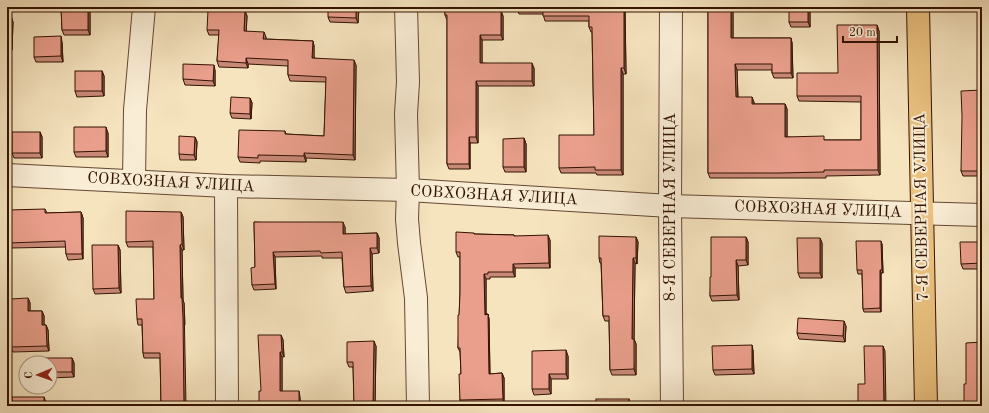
<svg xmlns="http://www.w3.org/2000/svg" width="989" height="413" font-family="'Old Standard TT',serif">
	<style>
		.lines { fill: none; stroke-linecap: round; stroke-linejoin: round }
		.minor-casing { stroke: #644731; stroke-width: 24 }
		.major-casing { stroke: #331302; stroke-width: 24 }
		.minor { stroke: #f9edd5; stroke-width: 22 }
		.major { stroke: #ebc280; stroke-width: 22 }
		.wall { fill: #c98978; stroke: #331302 }
		.shaded-wall { fill: #a46f62; stroke: #331302 }
		.building { fill: #ea9f8c; stroke: #331302 }
		.labels { text-anchor: middle; dominant-baseline: central; stroke-width: 4; stroke-linejoin: round; paint-order: stroke }
		.street-label { font-size: 16px; fill: #331302; stroke: #f9edd5 }
	</style>
	<rect width="100%" height="100%" fill="#f6e4bf"/>
	<filter id="stains"><feTurbulence type="fractalNoise" baseFrequency=".005" numOctaves="4"/><feColorMatrix values="0 0 0 0 .2 0 0 0 0 .09 0 0 0 0 .02 0 0 0 .5 -.17"/></filter>
	<radialGradient id="worn" r=".72"><stop offset=".6" stop-color="#630" stop-opacity="0"/><stop offset="1" stop-color="#630" stop-opacity=".3"/></radialGradient>
	<g class="lines">
		<defs>
			<g id="minor">
				<path d="M406,7L408,82L406,114L408,190L407,219L409,243L416,298L418,406"/>
				<path d="M671,7L670,206L672,406"/>
				<path d="M7,175L226,186L408,190L670,206L982,215"/>
				<path d="M134,181L135,110L144,7"/>
				<path d="M226,186L227,406"/>
			</g>
			<path id="major" d="M918,7L926,406"/>
		</defs>
		<use href="#minor" class="minor-casing"/>
		<use href="#major" class="major-casing"/>
		<use href="#minor" class="minor"/>
		<use href="#major" class="major"/>
	</g>
	<g class="wall">
		<path d="M61,7H90V35H64L62,30Z"/>
		<path d="M359,7L358,23L330,22L328,17Z"/>
		<path d="M445,7H471V11H501L503,16V40H482V63L534,68V86H478V143H470V169H449L447,164V20L445,15Z"/>
		<path d="M625,7L626,74H623V175H597L596,173H561L559,168L594,135L592,32H591L589,27V21H545L543,14H519L517,9Z"/>
		<path d="M708,7H733V38H791L792,43L793,78H774L772,73V70H737L738,97L754,102V104H785L787,109V137L825,140H861V102L799,101L797,96L838,73L877,25L879,31L880,175L826,176V178H710L708,173Z"/>
		<path d="M810,7V27H791L789,22Z"/>
		<path d="M245,11L247,16L246,31L266,37V39L313,41L314,46V58L356,65L355,160L306,158V162L260,161V163L240,162L238,157L285,131L286,134L324,136L326,82L290,81L288,75V66L248,64V68L219,67L217,61L219,35H209L207,30Z"/>
		<path d="M7,16H11L13,22L12,50H7Z"/>
		<path d="M62,42L63,62H36L34,57Z"/>
		<path d="M215,70V86L185,85L183,79Z"/>
		<path d="M102,71L104,76V96L77,97L75,91Z"/>
		<path d="M982,90V176H963L961,171Z"/>
		<path d="M250,98L252,103L251,119L232,118L230,113Z"/>
		<path d="M40,132L42,137V158H14L12,153Z"/>
		<path d="M108,133V157H76L74,152Z"/>
		<path d="M195,137L197,142L196,160H180L179,154Z"/>
		<path d="M524,138L526,144V172H505L503,167Z"/>
		<path d="M45,209L47,213L81,212L83,218V259L68,260L66,254V247L10,248L8,243Z"/>
		<path d="M181,212L183,217L184,250H182L183,300L184,303L185,324L161,403L160,358H144L143,353L142,325H138L137,319L154,299L153,247H128L126,242Z"/>
		<path d="M254,222L345,227V234L377,233L379,238V253L372,254L373,291L346,293L344,287L342,258H322V256L275,257L276,289L254,290L252,285L255,267Z"/>
		<path d="M474,233L475,234L514,235V236L550,240V268H515V277H490V279H486V314H488L489,319L490,374L502,373L504,378V404L461,405L460,400L461,374L460,352L458,348L460,293V257H458L456,252Z"/>
		<path d="M636,237L638,242L637,264L635,263L634,339L636,344V375H612L610,370L609,321H605L603,316L601,263H600L599,258Z"/>
		<path d="M746,237L748,242V265L738,266L739,300L712,301L710,296L711,277Z"/>
		<path d="M820,238L822,243V278H800L798,273Z"/>
		<path d="M982,242V269H963L961,264Z"/>
		<path d="M882,244L883,273H881V312H864L863,309L862,274H858L857,270Z"/>
		<path d="M118,245L120,250L121,293L95,294L93,289Z"/>
		<path d="M28,298L30,303V311H42L44,316V325H46L48,330L49,351L13,352L11,347Z"/>
		<path d="M846,326L845,342L799,339L797,333Z"/>
		<path d="M281,335L283,340L284,357H282V391L300,397L261,391Z"/>
		<path d="M376,346L375,406H354L353,367H349L347,362Z"/>
		<path d="M753,350L754,374L715,375L713,370Z"/>
		<path d="M568,356V379H551V394L534,395L532,389Z"/>
		<path d="M72,358L74,363V377L50,378V363Z"/>
	</g>
	<g class="shaded-wall">
		<path d="M88,7H90V35L88,30Z"/>
		<path d="M356,7H359L358,23L356,18Z"/>
		<path d="M469,7H471V17L469,11Z"/>
		<path d="M624,7H625L626,74L624,68Z"/>
		<path d="M731,7H733V43L731,38Z"/>
		<path d="M808,7H810V27L808,22Z"/>
		<path d="M245,11L247,16L246,37L244,31Z"/>
		<path d="M501,11L503,16V40L501,35Z"/>
		<path d="M11,16L13,22L12,50L10,45Z"/>
		<path d="M877,25L879,31L880,175L878,170Z"/>
		<path d="M264,32L266,37L265,44L263,39Z"/>
		<path d="M480,35L482,40V68L480,63Z"/>
		<path d="M61,36L62,42L63,62L61,56Z"/>
		<path d="M791,38L792,43L793,78L791,73Z"/>
		<path d="M313,41L314,46V63L312,58Z"/>
		<path d="M246,58L248,64V68L246,63Z"/>
		<path d="M354,60L356,65L355,160L353,155Z"/>
		<path d="M532,63L534,68V86L532,81Z"/>
		<path d="M735,64L737,70L738,102L736,97Z"/>
		<path d="M214,65L215,70V86L213,81Z"/>
		<path d="M621,68L623,74V175L621,170Z"/>
		<path d="M102,71L104,76V96L102,91Z"/>
		<path d="M476,81L478,86V143L476,137Z"/>
		<path d="M752,97L754,102V109L752,104Z"/>
		<path d="M250,98L252,103L251,119L250,114Z"/>
		<path d="M785,104L787,109V142L785,137Z"/>
		<path d="M106,127L108,133V157L106,151Z"/>
		<path d="M40,132L42,137V158L40,153Z"/>
		<path d="M195,137L197,142L196,160L194,155Z"/>
		<path d="M469,137L470,143V169L469,164Z"/>
		<path d="M524,138L526,144V172L524,167Z"/>
		<path d="M304,153L306,158V162L304,156Z"/>
		<path d="M81,212L83,218V259L82,254Z"/>
		<path d="M181,212L183,217L184,250L182,244Z"/>
		<path d="M343,222L345,227V239L343,234Z"/>
		<path d="M377,233L379,238V253L377,248Z"/>
		<path d="M548,235L550,240V268L549,263Z"/>
		<path d="M636,237L638,242L637,264L636,258Z"/>
		<path d="M746,237L748,242V265L746,260Z"/>
		<path d="M820,238L822,243V278L820,273Z"/>
		<path d="M881,241L882,244L883,273L882,270Z"/>
		<path d="M118,245L120,250L121,293L119,288Z"/>
		<path d="M180,245L182,250L183,300L184,303L186,406H184Z"/>
		<path d="M370,248L372,254L373,291L371,286Z"/>
		<path d="M273,252L275,257L276,289L275,284Z"/>
		<path d="M633,258L635,263L634,339L636,344V375L634,369L632,339Z"/>
		<path d="M736,260L738,266L739,300L737,295Z"/>
		<path d="M513,264L515,268V277L513,272Z"/>
		<path d="M880,270L881,273V312L880,308Z"/>
		<path d="M484,274L486,279V319L485,315Z"/>
		<path d="M28,298L30,303V316L28,311Z"/>
		<path d="M42,311L44,316V330L42,325Z"/>
		<path d="M488,314L489,319L490,378L489,374Z"/>
		<path d="M844,321L846,326L845,342L843,336Z"/>
		<path d="M46,325L48,330L49,351L47,346Z"/>
		<path d="M281,335L283,340L284,357L282,352Z"/>
		<path d="M374,341L376,346L375,406H373Z"/>
		<path d="M752,345L753,350L754,374L752,369Z"/>
		<path d="M883,346L885,351L886,406H884Z"/>
		<path d="M566,350L568,356V379L566,374Z"/>
		<path d="M280,352L282,357V397L280,391Z"/>
		<path d="M72,358L74,363V377L72,372Z"/>
		<path d="M502,373L504,378V404L503,399Z"/>
		<path d="M549,374L551,379V394L549,389Z"/>
		<path d="M299,391L300,397L301,406H299Z"/>
		<path d="M44,397L46,402V406H44Z"/>
		<path d="M629,399L631,405V406H629Z"/>
	</g>
	<g class="building">
		<path d="M61,7H88V30H62Z"/>
		<path d="M328,7H356V18L328,17Z"/>
		<path d="M445,7H469V11H501V35H480V63H532V81H476V137H469V164H447V15H445Z"/>
		<path d="M517,7H624V68H621V170H595V167L559,168V135H594L592,27H589V16H543V9H517Z"/>
		<path d="M708,7H731V38H791V73H772V64H735L736,97H752V104H785V137L824,136V140H861V96H797V73H838L837,25H877L878,170H824V172L780,173H708Z"/>
		<rect x="789" y="7" width="19" height="15"/>
		<path d="M208,10L245,11L244,31L264,32L263,39L313,41L312,58L354,60L353,155L304,153V156L258,155V158L238,157L239,130L285,131V134L324,136L326,77L288,75V60L246,58V63L217,61L219,30H207Z"/>
		<path d="M7,16H11L10,45H7Z"/>
		<path d="M61,36V56L34,57V37Z"/>
		<path d="M183,64L214,65L213,81L183,79Z"/>
		<rect x="75" y="71" width="27" height="20"/>
		<path d="M982,90V171H961L962,116L961,91Z"/>
		<path d="M231,97L250,98V114L230,113Z"/>
		<path d="M74,127H106V151L74,152Z"/>
		<rect x="12" y="132" width="28" height="21"/>
		<path d="M179,136L195,137L194,155L179,154Z"/>
		<path d="M524,138V167H503V139Z"/>
		<path d="M45,209V213L81,212L82,254H66L65,241L8,243V210Z"/>
		<path d="M126,211L181,212L182,244L180,245L181,298H182L183,318L184,406H129V404L161,403L160,353H143L142,319H137L136,299H154L153,241L126,242Z"/>
		<path d="M254,222H343V234L377,233V248H370L371,286L344,287L342,252L321,253L320,251L273,252L275,284L252,285L251,268L255,267Z"/>
		<path d="M456,232L474,233V234L514,235V236L548,235L549,263L513,264V272H488V274H484L485,315L488,314L489,374L502,373L503,399L460,400L459,374H461L460,348H458V315H459L460,293V252H456Z"/>
		<path d="M599,236L636,237V258H633L632,339H634V369L610,370L609,316H603L601,258H599Z"/>
		<path d="M711,237H746V260H736L737,295L710,296V277H711Z"/>
		<path d="M797,238H820V273H798Z"/>
		<path d="M856,241H881L882,270H880V308L863,309L862,270H857Z"/>
		<path d="M960,242H982V263L961,264Z"/>
		<path d="M92,245H118L119,288L93,289Z"/>
		<path d="M28,298V311H42V325H46L47,346L11,347V299Z"/>
		<path d="M798,318L844,321L843,336L797,333Z"/>
		<path d="M258,335H281L282,352H280V391H299V406H259V391H261Z"/>
		<path d="M374,341L373,406H354L353,362H347V342Z"/>
		<path d="M982,342V406H964V384H966V343Z"/>
		<path d="M752,345V369L713,370L712,346Z"/>
		<path d="M864,346H883L884,406H858V384H865Z"/>
		<path d="M566,350V374H549V389H532V351Z"/>
		<path d="M46,358H72V372H50V363H46Z"/>
		<rect x="12" y="397" width="32" height="9"/>
		<rect x="596" y="399" width="33" height="7"/>
	</g>
	<g class="labels">
		<g class="street-label">
			<text transform="translate(171 183) rotate(3)">СОВХОЗНАЯ УЛИЦА</text>
			<text transform="translate(494 196) rotate(3)">СОВХОЗНАЯ УЛИЦА</text>
			<text transform="translate(671 207) rotate(-90)">8-Я СЕВЕРНАЯ УЛИЦА</text>
			<text transform="translate(922 207) rotate(-91)">7-Я СЕВЕРНАЯ УЛИЦА</text>
			<text transform="translate(818 210) rotate(2)">СОВХОЗНАЯ УЛИЦА</text>
		</g>
	</g>
	<rect width="989" height="413" fill="none" stroke="#f6e4bf" stroke-width="24"/>
	<rect x="8" y="8" width="973" height="397" fill="none" stroke="#331302" stroke-width="2"/>
	<rect x="12" y="12" width="965" height="389" fill="none" stroke="#331302"/>
	<g transform="translate(38 375) rotate(268)"><circle r="19" fill="#f9edd5" stroke="#aa9681"/>
	<path d="M0-3L7 15L0 10L-7 15Z" fill="#8f2418"/>
	<text y="-6" font-size="11" font-weight="bold" text-anchor="middle" fill="#331302">С</text>
	</g>
	<path d="M843 36v6h54v-6" fill="none" stroke="#331302" stroke-width="2"/>
	<text x="849" y="36" font-size="12" fill="#331302" stroke="#f9edd5" stroke-width="3" paint-order="stroke">20 m</text>
	<rect width="100%" height="100%" filter="url(#stains)"/>
	<rect width="100%" height="100%" fill="url(#worn)"/>
</svg>
